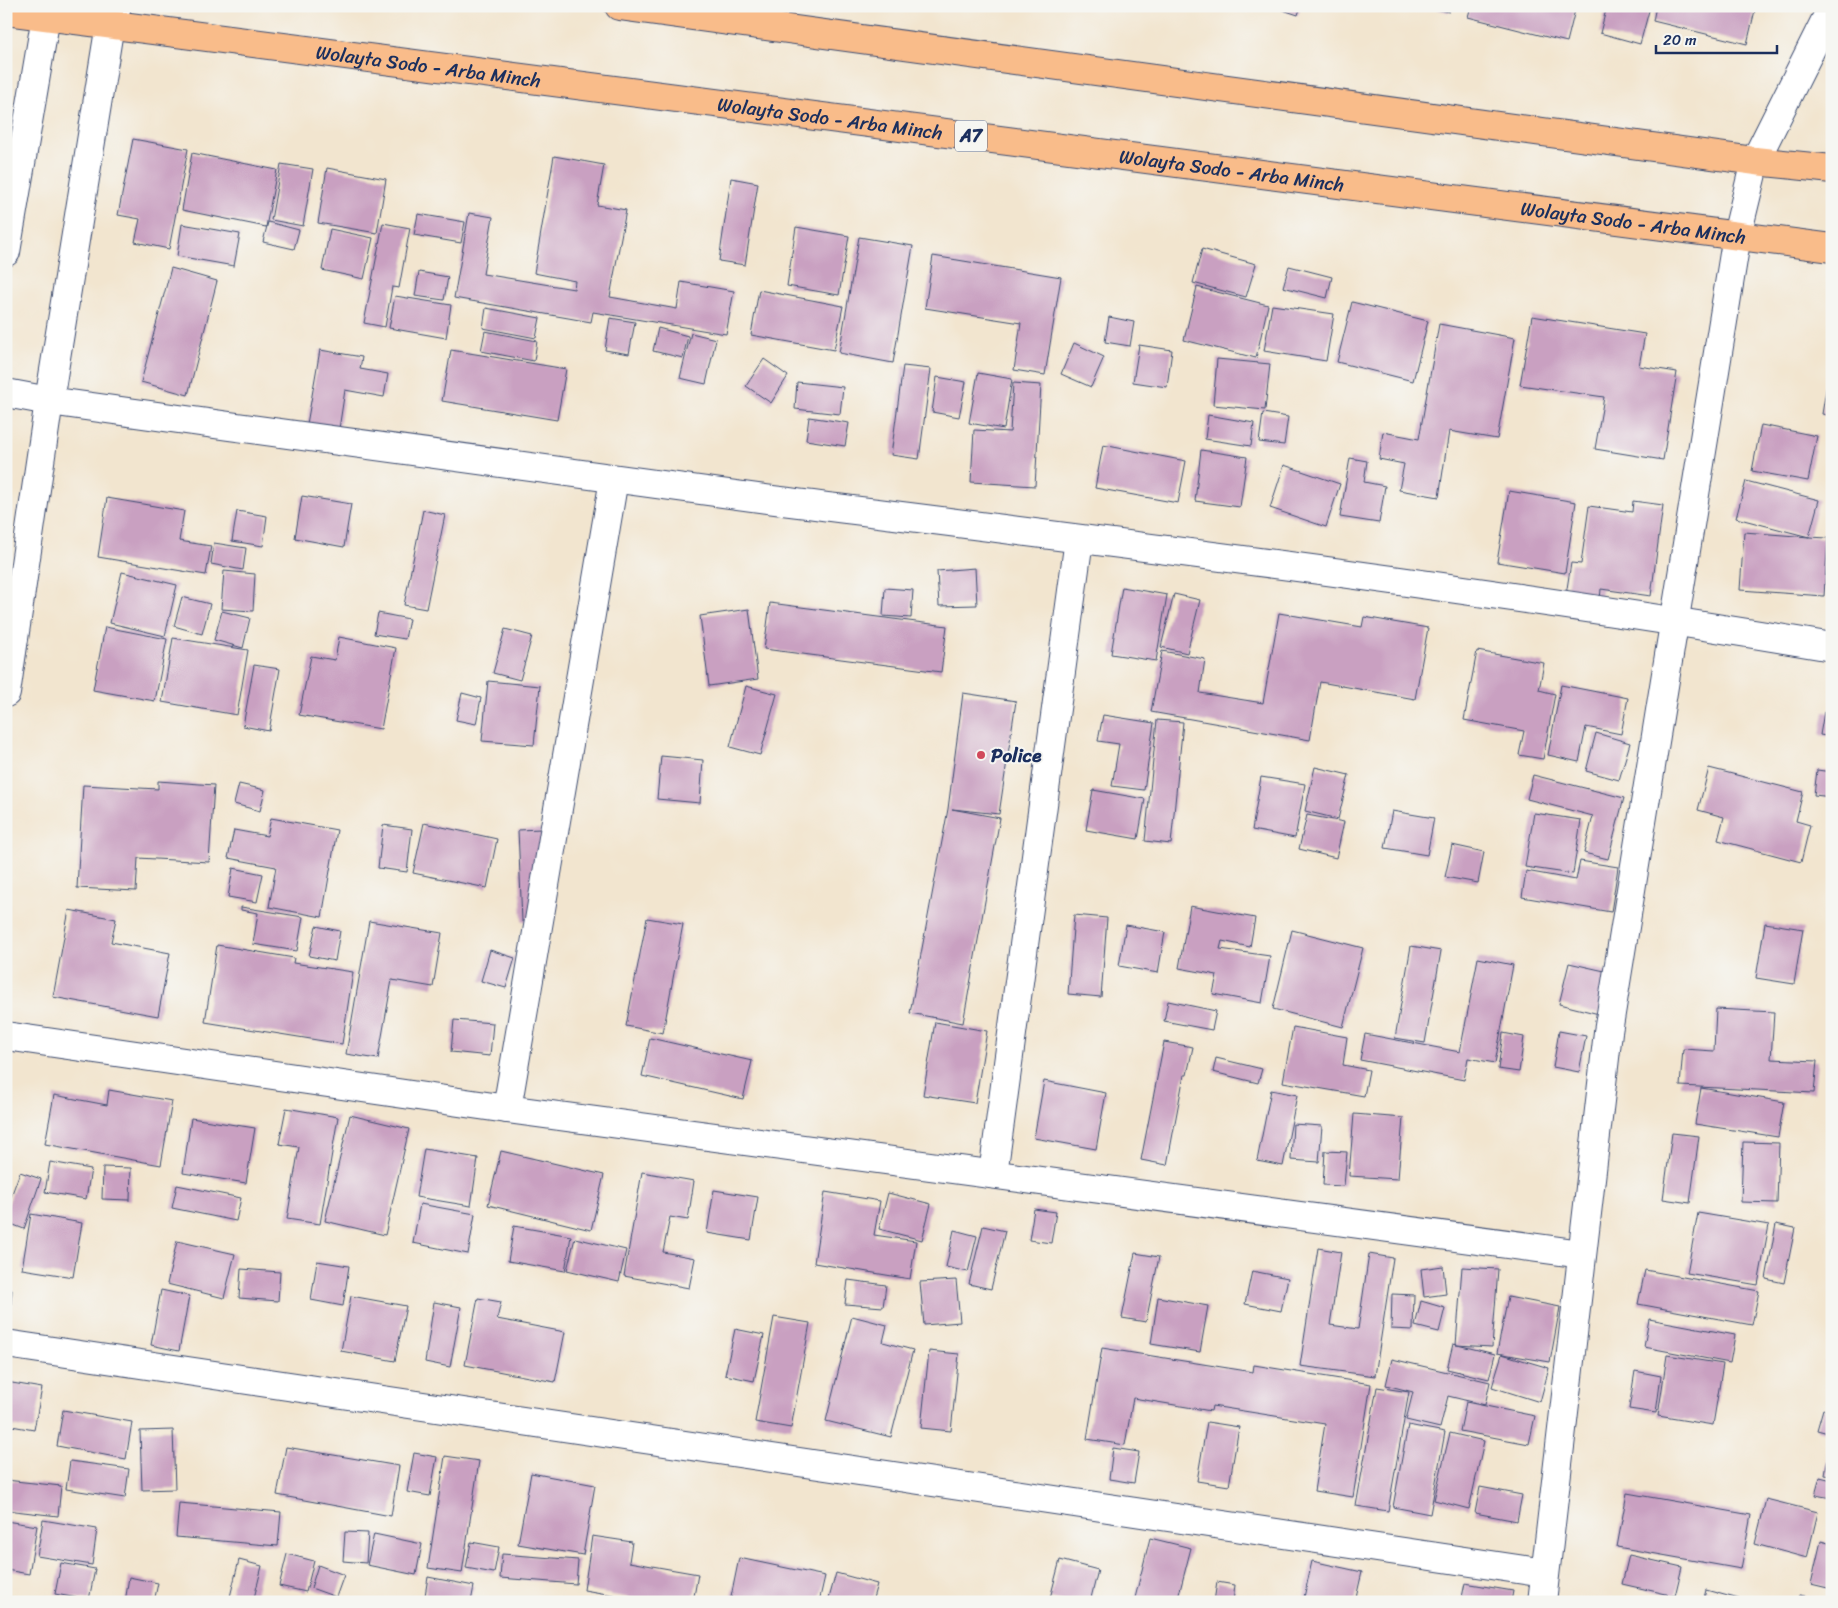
<svg xmlns="http://www.w3.org/2000/svg" width="1838" height="1608" font-family="Sriracha,sans-serif">
	<style>
		.building { fill: #c9a0c1 }
		.lines { fill: none; stroke-linecap: round; stroke-linejoin: round }
		.street-casing { stroke: #3b4a6f; stroke-width: 30 }
		.highway-casing { stroke: #3b4a6f; stroke-width: 30 }
		.street { stroke: #fff; stroke-width: 28 }
		.highway { stroke: #f9bc8a; stroke-width: 28 }
		.poi-dot { fill: #d1495b; stroke: #f6f6f2; stroke-width: 2 }
		.labels { text-anchor: middle; dominant-baseline: central; stroke-width: 4; stroke-linejoin: round; paint-order: stroke }
		.shield { fill: #f6f6f2; stroke: #5d6b8a; stroke-width: 1 }
		.shield-label { font-size: 18px; font-weight: bold; fill: #1b2f5e }
		.street-label { font-size: 19px; fill: #1b2f5e; stroke: #f6f6f2 }
		.poi-label { font-size: 19px; font-weight: bold; fill: #1b2f5e; stroke: #f6f6f2; text-anchor: start }
	</style>
	<rect width="100%" height="100%" fill="#f6f6f2"/>
	<filter id="ink" filterUnits="userSpaceOnUse"><feTurbulence type="fractalNoise" baseFrequency=".02" numOctaves="2"/><feDisplacementMap in="SourceGraphic" scale="10" xChannelSelector="R" yChannelSelector="G"/><feConvolveMatrix kernelMatrix="1 2 1 2 8 2 1 2 1" color-interpolation-filters="sRGB"/></filter>
	<filter id="wash" filterUnits="userSpaceOnUse"><feTurbulence type="fractalNoise" baseFrequency=".0096" numOctaves="4" result="noise"/><feDisplacementMap in="SourceGraphic" scale="20" xChannelSelector="R" yChannelSelector="G"/><feGaussianBlur stdDeviation="1.12" result="paint"/><feColorMatrix in="noise" values="0 0 0 0 0 0 0 0 0 0 0 0 0 0 0 0 0 1.4 0 .05"/><feComposite in="paint" operator="in"/></filter>
	<g filter="url(#wash)">
		<rect width="100%" height="100%" fill="#f2e5cf"/>
		<g id="blocks">
			<g class="building">
				<path d="M1271,6H1301L1298,15Z"/>
				<path d="M1423,6H1450L1449,12Z"/>
				<path d="M1471,6H1576L1567,42L1468,17Z"/>
				<path d="M1607,6L1650,7L1640,44L1600,33Z"/>
				<path d="M1656,6H1756L1747,44L1653,21Z"/>
				<path d="M133,139L188,149L169,249L135,242L140,219L118,215Z"/>
				<path d="M192,153L277,170L266,227L182,210Z"/>
				<path d="M554,156L604,165L597,205L626,210L610,297L677,309L681,282L734,291L726,334L593,312L591,322L454,298L469,213L493,217L483,274L574,289L575,281L534,273Z"/>
				<path d="M281,164L313,169L303,226L271,220Z"/>
				<path d="M327,168L386,179L377,233L318,223Z"/>
				<path d="M731,178L758,183L745,265L719,261Z"/>
				<path d="M418,214L465,222L461,243L414,235Z"/>
				<path d="M268,222L299,230L294,249L263,242Z"/>
				<path d="M383,223L410,228L399,288L392,287L385,327L364,323Z"/>
				<path d="M182,224L240,234L234,266L177,256Z"/>
				<path d="M796,227L849,236L839,295L787,286Z"/>
				<path d="M330,229L373,238L364,279L322,270Z"/>
				<path d="M859,237L913,246L893,363L839,353Z"/>
				<path d="M1202,249L1256,264L1246,297L1193,283Z"/>
				<path d="M933,256L1061,277L1045,375L1014,370L1021,323L925,308Z"/>
				<path d="M1289,266L1332,277L1327,298L1283,287Z"/>
				<path d="M171,268L217,281L188,395L141,382Z"/>
				<path d="M419,272L448,277L444,300L415,296Z"/>
				<path d="M1197,287L1268,305L1256,358L1184,340Z"/>
				<path d="M759,290L843,306L834,350L751,335Z"/>
				<path d="M395,296L451,305L446,338L389,328Z"/>
				<path d="M1352,302L1428,321L1413,381L1337,362Z"/>
				<path d="M1272,305L1334,314L1326,361L1264,351Z"/>
				<path d="M486,308L540,318L536,338L483,328Z"/>
				<path d="M1532,316L1645,334L1639,366L1677,372L1663,460L1595,449L1604,397L1520,385Z"/>
				<path d="M1109,317L1134,322L1130,346L1105,342Z"/>
				<path d="M610,318L635,322L629,354L605,350Z"/>
				<path d="M1439,324L1515,338L1497,439L1449,431L1439,497L1399,490L1404,464L1379,459L1383,432L1419,439Z"/>
				<path d="M658,328L688,336L683,358L653,351Z"/>
				<path d="M485,331L537,341L534,361L481,351Z"/>
				<path d="M691,333L716,339L706,384L680,378Z"/>
				<path d="M1074,343L1104,357L1091,387L1061,374Z"/>
				<path d="M1139,345L1172,350L1167,387L1133,382Z"/>
				<path d="M320,350L362,357L360,369L388,374L384,397L345,390L339,429L307,424Z"/>
				<path d="M451,350L566,369L557,420L442,401Z"/>
				<path d="M764,359L788,376L771,403L746,386Z"/>
				<path d="M1217,359L1270,364L1265,410L1213,405Z"/>
				<path d="M1831,360H1832V416L1822,414Z"/>
				<path d="M903,366L931,369L919,459L891,455Z"/>
				<path d="M978,373L1012,379L1004,429L969,423Z"/>
				<path d="M937,377L966,382L959,417L932,412Z"/>
				<path d="M797,382L843,387L840,414L795,409Z"/>
				<path d="M1013,383L1041,385L1035,486L971,482L974,430L1010,432Z"/>
				<path d="M1263,413L1288,417L1284,445L1259,442Z"/>
				<path d="M1208,415L1254,423L1251,446L1205,439Z"/>
				<path d="M809,417L849,423L845,446L806,440Z"/>
				<path d="M1761,425L1817,436L1808,481L1752,471Z"/>
				<path d="M1103,445L1186,461L1178,503L1095,488Z"/>
				<path d="M1201,450L1247,457L1240,507L1195,501Z"/>
				<path d="M1350,458L1367,461L1364,482L1385,486L1379,523L1340,517Z"/>
				<path d="M1284,465L1340,484L1326,527L1270,508Z"/>
				<path d="M1746,481L1819,500L1809,537L1828,538L1824,596L1740,590L1744,532L1809,537L1736,518Z"/>
				<path d="M1509,491L1576,502L1565,573L1497,562Z"/>
				<path d="M302,496L351,504L344,547L295,538Z"/>
				<path d="M107,498L184,511L179,541L211,546L206,575L98,557Z"/>
				<path d="M1633,501L1663,505L1651,596L1601,589L1600,600L1566,595L1571,563L1581,564L1589,506L1632,512Z"/>
				<path d="M423,510L445,515L426,609L404,605Z"/>
				<path d="M237,511L267,516L263,546L232,541Z"/>
				<path d="M214,543L246,548L243,570L211,564Z"/>
				<path d="M975,568L977,605L939,606L937,571Z"/>
				<path d="M224,571L255,574L253,611L221,609Z"/>
				<path d="M122,572L177,585L165,636L110,623Z"/>
				<path d="M1122,587L1167,595L1156,661L1111,654Z"/>
				<path d="M885,588L913,590L911,618L883,616Z"/>
				<path d="M1174,594L1200,600L1187,653L1161,647Z"/>
				<path d="M182,597L210,604L202,634L174,626Z"/>
				<path d="M770,603L947,626L941,672L764,649Z"/>
				<path d="M749,609L758,679L709,686L700,616Z"/>
				<path d="M222,611L250,618L243,648L214,640Z"/>
				<path d="M378,613L409,619L405,639L374,634Z"/>
				<path d="M1279,613L1362,627L1364,617L1428,628L1415,699L1320,682L1310,740L1151,712L1162,651L1205,659L1200,693L1263,703Z"/>
				<path d="M105,627L167,639L155,701L93,690Z"/>
				<path d="M505,629L532,636L520,680L493,673Z"/>
				<path d="M339,637L396,648L381,729L299,715L311,656L335,660Z"/>
				<path d="M173,638L248,650L237,715L162,702Z"/>
				<path d="M1477,651L1544,663L1539,690L1555,694L1543,759L1519,755L1524,731L1464,720Z"/>
				<path d="M254,665L280,669L269,731L243,726Z"/>
				<path d="M488,681L540,686L534,745L482,741Z"/>
				<path d="M1561,685L1628,698L1621,734L1586,727L1579,762L1548,755Z"/>
				<path d="M746,686L777,694L760,755L730,747Z"/>
				<path d="M462,693L481,698L476,724L456,720Z"/>
				<path d="M963,693L1016,701L999,814L952,809L1000,818L963,1023L910,1013L948,809Z"/>
				<path d="M1824,712L1832,713V737L1820,735Z"/>
				<path d="M1103,715L1154,723L1144,790L1112,786L1119,744L1098,741Z"/>
				<path d="M1157,720L1183,722L1171,844L1145,841Z"/>
				<path d="M1596,733L1630,743L1619,780L1586,771Z"/>
				<path d="M661,756L703,760L700,803L657,799Z"/>
				<path d="M1315,767L1349,775L1338,819L1305,811Z"/>
				<path d="M1709,768L1803,792L1796,821L1810,825L1801,862L1718,840L1724,817L1698,810Z"/>
				<path d="M1817,770L1832,772V797L1814,795Z"/>
				<path d="M1533,775L1624,798L1608,859L1584,853L1593,816L1527,799Z"/>
				<path d="M1261,777L1305,784L1295,838L1252,830Z"/>
				<path d="M158,781L214,785L209,862L138,858L136,891L77,888L83,785L158,789Z"/>
				<path d="M239,784L265,790L260,811L234,804Z"/>
				<path d="M1093,790L1145,799L1138,839L1086,830Z"/>
				<path d="M1392,811L1434,818L1427,855L1385,848Z"/>
				<path d="M1534,813L1581,820L1573,874L1525,867Z"/>
				<path d="M1307,815L1344,822L1336,858L1299,849Z"/>
				<path d="M271,818L337,830L322,917L269,907L276,867L228,858L234,830L267,836Z"/>
				<path d="M424,823L497,839L487,888L413,873Z"/>
				<path d="M383,825L412,829L407,872L378,868Z"/>
				<path d="M541,829L545,921H522L518,830Z"/>
				<path d="M1452,845L1484,852L1478,883L1445,877Z"/>
				<path d="M1580,861L1618,867L1611,912L1522,897L1526,871L1576,880Z"/>
				<path d="M233,868L263,874L257,902L228,897Z"/>
				<path d="M1190,906L1255,918L1250,947L1222,941L1220,949L1270,956L1262,1003L1213,994L1217,975L1179,968Z"/>
				<path d="M241,907L303,917L297,951L253,944L258,913L241,910Z"/>
				<path d="M69,910L116,919L111,942L170,953L158,1016L53,997Z"/>
				<path d="M1074,915L1107,918L1101,997L1068,994Z"/>
				<path d="M647,918L683,924L663,1033L626,1026Z"/>
				<path d="M369,921L442,933L433,987L392,980L378,1059L346,1054Z"/>
				<path d="M1765,923L1803,929L1794,984L1756,978Z"/>
				<path d="M1126,925L1165,932L1158,973L1119,966Z"/>
				<path d="M316,926L340,931L335,961L309,956Z"/>
				<path d="M1292,930L1363,948L1343,1027L1273,1009Z"/>
				<path d="M217,945L294,958L293,963L353,972L342,1044L205,1022Z"/>
				<path d="M1411,946L1441,951L1425,1043L1395,1038Z"/>
				<path d="M490,950L515,958L506,988L481,981Z"/>
				<path d="M1478,958L1513,965L1495,1063L1468,1058L1464,1080L1360,1060L1365,1034L1460,1052Z"/>
				<path d="M1569,963L1609,972L1599,1014L1559,1004Z"/>
				<path d="M1168,1001L1216,1011L1212,1030L1164,1021Z"/>
				<path d="M1716,1009L1774,1012L1771,1059L1817,1061L1814,1093L1680,1086L1683,1049L1714,1051Z"/>
				<path d="M454,1020L493,1023L490,1056L451,1052Z"/>
				<path d="M935,1022L987,1031L975,1103L923,1095Z"/>
				<path d="M1293,1027L1347,1037L1343,1065L1369,1070L1364,1096L1283,1082Z"/>
				<path d="M1559,1031L1586,1036L1579,1072L1553,1067Z"/>
				<path d="M1503,1033L1524,1037L1519,1072L1498,1069Z"/>
				<path d="M650,1038L752,1061L743,1099L642,1076Z"/>
				<path d="M1164,1042L1193,1047L1187,1075H1184L1167,1165L1141,1160Z"/>
				<path d="M1216,1058L1262,1069L1258,1083L1213,1072Z"/>
				<path d="M1044,1081L1106,1093L1096,1149L1034,1138Z"/>
				<path d="M1701,1088L1784,1102L1778,1137L1695,1124Z"/>
				<path d="M109,1090L172,1101L161,1165L45,1144L54,1095L107,1105Z"/>
				<path d="M1271,1090L1297,1095L1283,1166L1257,1161Z"/>
				<path d="M286,1108L338,1117L320,1224L287,1219L299,1147L279,1144Z"/>
				<path d="M1354,1114L1403,1118L1398,1179L1349,1176Z"/>
				<path d="M350,1115L409,1129L385,1235L325,1221Z"/>
				<path d="M191,1118L255,1128L246,1183L183,1173Z"/>
				<path d="M1293,1124L1322,1126L1319,1162L1291,1160Z"/>
				<path d="M1672,1133L1699,1136L1690,1203L1663,1199Z"/>
				<path d="M1743,1142L1779,1143L1777,1203L1741,1202Z"/>
				<path d="M424,1149L478,1158L471,1206L416,1197Z"/>
				<path d="M501,1151L604,1175L591,1230L488,1205Z"/>
				<path d="M1325,1151L1347,1152L1344,1186L1323,1185Z"/>
				<path d="M50,1162L91,1169L86,1199L45,1192Z"/>
				<path d="M103,1167L131,1168L130,1200L102,1199Z"/>
				<path d="M20,1172L41,1179L24,1229L6,1222V1210Z"/>
				<path d="M642,1172L694,1181L688,1220L670,1217L663,1252L695,1258L689,1288L624,1276Z"/>
				<path d="M177,1185L241,1198L236,1221L172,1208Z"/>
				<path d="M714,1190L758,1197L751,1240L707,1233Z"/>
				<path d="M825,1192L880,1201L874,1235L916,1241L910,1279L814,1263Z"/>
				<path d="M888,1193L931,1204L922,1240L879,1229Z"/>
				<path d="M420,1204L475,1214L468,1254L413,1243Z"/>
				<path d="M1034,1209L1056,1212L1051,1243L1029,1240Z"/>
				<path d="M1698,1213L1769,1225L1758,1285L1687,1273Z"/>
				<path d="M31,1214L82,1223L73,1277L22,1269Z"/>
				<path d="M1776,1224L1795,1228L1784,1283L1766,1279Z"/>
				<path d="M514,1226L571,1236L565,1271L508,1261Z"/>
				<path d="M983,1226L1005,1231L991,1289L969,1284Z"/>
				<path d="M954,1230L977,1236L968,1272L946,1267Z"/>
				<path d="M575,1238L626,1250L619,1282L567,1270Z"/>
				<path d="M177,1241L235,1254L224,1298L167,1284Z"/>
				<path d="M1318,1248L1341,1252L1330,1325L1358,1329L1369,1254L1393,1258L1375,1376L1300,1366Z"/>
				<path d="M1135,1253L1159,1257L1146,1322L1122,1318Z"/>
				<path d="M317,1261L349,1266L343,1306L311,1300Z"/>
				<path d="M1443,1266L1446,1294L1424,1297L1421,1269Z"/>
				<path d="M1462,1267L1498,1269L1492,1347L1456,1345Z"/>
				<path d="M241,1269L280,1272L278,1301L239,1298Z"/>
				<path d="M1645,1270L1759,1291L1752,1325L1638,1304Z"/>
				<path d="M1252,1271L1288,1278L1281,1311L1245,1304Z"/>
				<path d="M848,1280L886,1285L883,1307L845,1304Z"/>
				<path d="M956,1280L960,1322L924,1325L920,1282Z"/>
				<path d="M6,1289L12,1290L9,1329H6Z"/>
				<path d="M161,1290L189,1296L179,1351L151,1345Z"/>
				<path d="M1392,1294L1414,1295L1413,1330L1391,1329Z"/>
				<path d="M351,1296L406,1306L395,1361L341,1351Z"/>
				<path d="M1158,1297L1208,1306L1200,1352L1151,1344Z"/>
				<path d="M1508,1297L1560,1307L1550,1362L1497,1353Z"/>
				<path d="M478,1298L501,1302L497,1319L565,1332L555,1382L465,1365Z"/>
				<path d="M1421,1301L1445,1308L1439,1332L1415,1326Z"/>
				<path d="M434,1302L461,1307L450,1367L425,1362Z"/>
				<path d="M852,1316L887,1325L883,1342L913,1350L891,1437L826,1421Z"/>
				<path d="M774,1317L810,1323L791,1428L755,1422Z"/>
				<path d="M1649,1319L1735,1335L1730,1363L1644,1347Z"/>
				<path d="M735,1329L764,1335L754,1381L725,1375Z"/>
				<path d="M1830,1338H1832V1380L1827,1379Z"/>
				<path d="M1453,1344L1495,1354L1489,1379L1447,1369Z"/>
				<path d="M1102,1348L1253,1372L1254,1365L1371,1384L1353,1497L1314,1491L1325,1424L1212,1406L1211,1411L1133,1398L1125,1445L1087,1439Z"/>
				<path d="M929,1351L959,1354L951,1431L921,1428Z"/>
				<path d="M1502,1354L1549,1368L1540,1402L1492,1387Z"/>
				<path d="M1667,1355L1723,1364L1713,1425L1658,1416Z"/>
				<path d="M1392,1359L1490,1382L1485,1405L1448,1396L1440,1428L1406,1420L1413,1392L1386,1385Z"/>
				<path d="M1635,1371L1661,1376L1656,1413L1629,1409Z"/>
				<path d="M6,1382L42,1388L34,1430L6,1425Z"/>
				<path d="M1377,1387L1409,1392L1388,1511L1356,1506Z"/>
				<path d="M1466,1402L1535,1416L1529,1444L1460,1431Z"/>
				<path d="M1823,1409L1832,1412V1434L1817,1430Z"/>
				<path d="M63,1410L132,1422L126,1459L57,1446Z"/>
				<path d="M1207,1422L1239,1427L1229,1486L1197,1481Z"/>
				<path d="M1408,1425L1445,1432L1430,1514L1393,1507Z"/>
				<path d="M173,1430L175,1489L142,1490L140,1431Z"/>
				<path d="M1450,1433L1484,1441L1469,1509L1434,1500Z"/>
				<path d="M286,1447L399,1466L391,1516L277,1495Z"/>
				<path d="M1113,1448L1139,1452L1134,1483L1109,1479Z"/>
				<path d="M1829,1451L1832,1452V1476L1825,1475Z"/>
				<path d="M414,1453L437,1457L430,1496L407,1492Z"/>
				<path d="M445,1456L479,1461L462,1573L428,1568Z"/>
				<path d="M70,1461L129,1469L125,1498L66,1489Z"/>
				<path d="M531,1473L595,1485L583,1555L518,1544Z"/>
				<path d="M1820,1477L1832,1480V1498L1815,1495Z"/>
				<path d="M6,1480L61,1486L58,1516L6,1510Z"/>
				<path d="M1480,1487L1522,1495L1517,1521L1475,1513Z"/>
				<path d="M1627,1493L1751,1515L1741,1569L1617,1547Z"/>
				<path d="M1766,1499L1818,1512L1807,1558L1755,1544Z"/>
				<path d="M179,1503L281,1512L278,1546L176,1537Z"/>
				<path d="M43,1520L97,1529L92,1565L37,1556Z"/>
				<path d="M6,1521L37,1526L29,1574L6,1570Z"/>
				<path d="M345,1532L368,1533L366,1563L343,1561Z"/>
				<path d="M374,1534L422,1544L416,1575L367,1565Z"/>
				<path d="M592,1536L632,1542L629,1562L698,1574L693,1602H653L584,1590Z"/>
				<path d="M1150,1538L1191,1548L1177,1602H1134Z"/>
				<path d="M1821,1541L1832,1544V1589L1811,1584Z"/>
				<path d="M471,1542L499,1547L494,1573L466,1568Z"/>
				<path d="M287,1554L314,1561L306,1592L279,1586Z"/>
				<path d="M502,1554L578,1560L576,1584L500,1578Z"/>
				<path d="M1629,1555L1682,1567L1675,1596L1622,1584Z"/>
				<path d="M739,1558L825,1576L819,1602H730Z"/>
				<path d="M239,1560L262,1566L253,1602L229,1601Z"/>
				<path d="M1060,1560L1098,1570L1090,1602H1066L1050,1598Z"/>
				<path d="M1312,1561L1362,1572L1355,1602H1303Z"/>
				<path d="M61,1563L95,1569L89,1600L55,1594Z"/>
				<path d="M318,1565L344,1575L336,1597L311,1588Z"/>
				<path d="M836,1573L877,1584L872,1602H828Z"/>
				<path d="M129,1577L158,1583L154,1602H125Z"/>
				<path d="M428,1577L474,1586L471,1602H424Z"/>
				<path d="M1217,1582L1235,1585L1233,1602H1214Z"/>
				<path d="M1465,1583L1513,1591L1511,1602H1461Z"/>
				<path d="M1706,1590L1739,1599L1738,1602H1703Z"/>
				<path d="M1799,1595L1832,1601V1602H1798Z"/>
			</g>
		</g>
	</g>
	<g filter="url(#ink)">
		<use href="#blocks" fill-opacity="0" stroke="#3b4a6f" stroke-width="1"/>
		<g class="lines">
			<defs>
				<g id="street">
					<path d="M6,252L46,16L50,6"/>
					<path d="M6,393L49,401C288,434 527,468 766,499C1122,544 1478,587 1832,647"/>
					<path d="M6,693L49,401L110,24L117,6"/>
					<path d="M6,1036L507,1109L1582,1254"/>
					<path d="M507,1109L614,479"/>
					<path d="M993,1174L1079,539"/>
					<path d="M6,1344L1545,1573"/>
					<path d="M1542,1602L1608,1032L1737,235L1755,161L1832,7"/>
				</g>
				<g id="highway">
					<path d="M619,6L1755,161L1832,169"/>
					<path id="s1" d="M6,11L1832,248"/>
				</g>
			</defs>
			<use href="#street" class="street-casing"/>
			<use href="#highway" class="highway-casing"/>
			<use href="#street" class="street"/>
			<use href="#highway" class="highway"/>
		</g>
	</g>
	<circle class="poi-dot" cx="981" cy="755" r="5"/>
	<g class="labels">
		<rect class="shield" x="955" y="120.5" width="32" height="31" rx="4"/>
		<g class="shield-label">
			<text x="971" y="136">A7</text>
		</g>
		<g class="street-label">
			<text stroke="none"><textPath href="#s1" startOffset="426">Wolayta Sodo - Arba Minch</textPath></text>
			<text stroke="none"><textPath href="#s1" startOffset="831">Wolayta Sodo - Arba Minch</textPath></text>
			<text stroke="none"><textPath href="#s1" startOffset="1236">Wolayta Sodo - Arba Minch</textPath></text>
			<text stroke="none"><textPath href="#s1" startOffset="1641">Wolayta Sodo - Arba Minch</textPath></text>
		</g>
		<g class="poi-label">
			<text x="991" y="755">Police</text>
		</g>
	</g>
	<rect width="1838" height="1608" fill="none" stroke="#f6f6f2" stroke-width="25"/>
	<path d="M1656 45v8h121v-8" fill="none" stroke="#1b2f5e" stroke-width="2.5"/>
	<text x="1663" y="45" font-size="15" fill="#1b2f5e" stroke="#f6f6f2" stroke-width="4" paint-order="stroke">20 m</text>
</svg>
